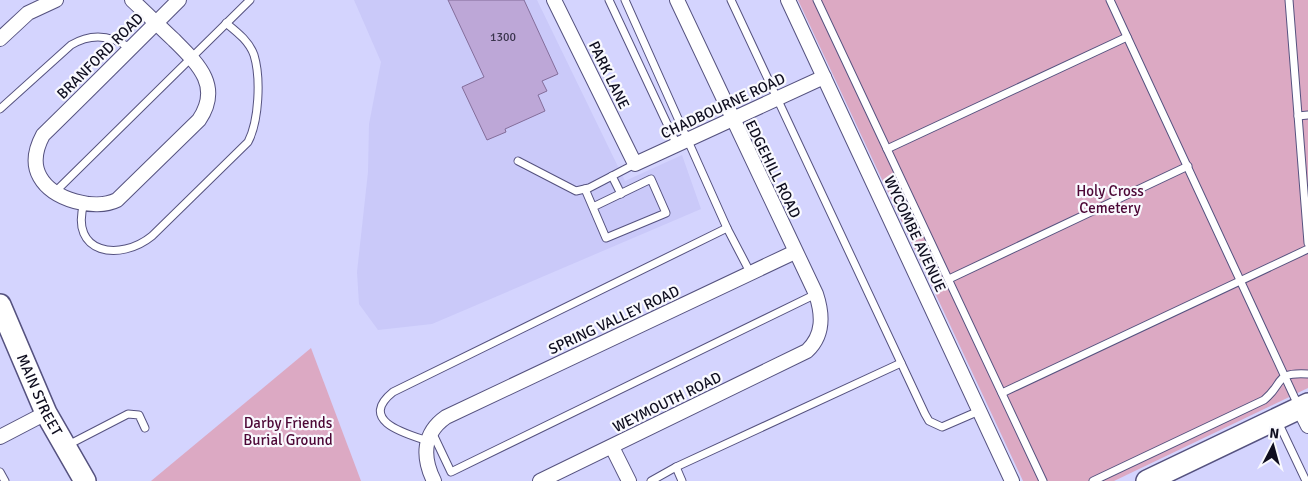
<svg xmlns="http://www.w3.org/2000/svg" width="1308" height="481" font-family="Signika,sans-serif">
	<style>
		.built { fill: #cac9f9 }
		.green { fill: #dca9c3 }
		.building { fill: #bda7d7; stroke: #836d9a }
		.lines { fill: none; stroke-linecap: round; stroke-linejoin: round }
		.service-casing { stroke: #55527f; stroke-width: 9 }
		.minor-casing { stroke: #55527f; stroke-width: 16 }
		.primary-casing { stroke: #55527f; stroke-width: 24 }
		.service { stroke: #fff; stroke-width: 7 }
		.minor { stroke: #fff; stroke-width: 14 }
		.primary { stroke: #fff; stroke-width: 21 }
		.labels { text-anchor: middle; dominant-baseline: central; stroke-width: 4.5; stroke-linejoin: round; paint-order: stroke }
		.number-label { font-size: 12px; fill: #3a344d }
		.street-label { font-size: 15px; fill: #0f0e1f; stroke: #f9f9fe }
		.park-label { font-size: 15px; fill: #4d0736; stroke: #f9f9fe }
	</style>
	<rect width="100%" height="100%" fill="#d4d4fe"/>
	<path class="built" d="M354,0H537L625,181L682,155L701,209L432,324L378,330L359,304L357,272L368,172L369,124L381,62Z"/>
	<g class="green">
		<path d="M798,0H1308V388L1114,481H1023Z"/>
		<path d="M311,348L361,481H151Z"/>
	</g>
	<path class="building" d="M448,0H524L558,74L542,81L547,91L538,95L545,111L505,129L506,132L487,140L462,87L484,77Z"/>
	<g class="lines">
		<defs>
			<g id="service">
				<path d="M609,0L677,145"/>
				<path d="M625,0L727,228L751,274"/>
				<path d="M731,0L925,414L929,421L942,427L979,411"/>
				<path d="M817,0L1043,481"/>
				<path d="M1110,0L1298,405"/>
				<path d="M1289,0L1308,243"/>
				<path d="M0,109L71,45C91,33 111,35 130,48"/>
				<path d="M1298,116L1308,115"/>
				<path d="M887,149L1127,37"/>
				<path d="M518,161L576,191L589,188L635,164"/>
				<path d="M612,176L621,194"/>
				<path d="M585,189L606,238L666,213L651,179L593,207"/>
				<path d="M56,191L250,0"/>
				<path d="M84,203C69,254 120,262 152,236L248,142C259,121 261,78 254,55C249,41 237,32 226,23"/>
				<path d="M949,279L1188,166"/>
				<path d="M1002,393L1308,249"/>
				<path d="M1278,422L1306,481"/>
				<path d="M432,432L451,472L816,294"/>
				<path d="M428,441C407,434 357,421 393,392L727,228"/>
				<path d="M68,445L128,414L139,415L145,428"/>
				<path d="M676,467L682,481"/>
				<path d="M0,472L5,481"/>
				<path d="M651,481L676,467L901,363"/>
				<path d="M1093,481L1264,400C1285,383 1273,372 1308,374"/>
			</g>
			<g id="minor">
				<path d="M132,0C146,13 160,27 174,40C198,64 222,86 199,120L117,200C95,211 53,200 40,177C32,163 36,148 43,135C89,90 134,45 179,0"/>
				<path d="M554,0L635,164L824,77"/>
				<path d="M788,0L1012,481"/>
				<path d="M0,39L28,13L56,0"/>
				<path d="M1299,408L1308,426"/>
				<path d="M0,437L46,413"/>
				<path d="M612,447L629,481"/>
				<path d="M434,481C422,457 423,433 446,417L795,252"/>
				<path d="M540,481L807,351C824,335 823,315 816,294L677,0"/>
			</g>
			<g id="primary">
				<path id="s1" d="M0,305L46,413L85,481"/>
				<path d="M1147,481L1308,404"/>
			</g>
		</defs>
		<use href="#service" class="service-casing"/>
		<use href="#minor" class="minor-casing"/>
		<use href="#primary" class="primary-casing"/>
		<use href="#service" class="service"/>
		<use href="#minor" class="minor"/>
		<use href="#primary" class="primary"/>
	</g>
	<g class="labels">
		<g class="number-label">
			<text x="503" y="37">1300</text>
		</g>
		<g class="street-label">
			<text transform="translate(100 56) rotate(-45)">BRANFORD ROAD</text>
			<text transform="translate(609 75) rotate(64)">PARK LANE</text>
			<text transform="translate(723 106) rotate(-25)">CHADBOURNE ROAD</text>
			<text transform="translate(773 169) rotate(64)">EDGEHILL ROAD</text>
			<text transform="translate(915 234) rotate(65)">WYCOMBE AVENUE</text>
			<text transform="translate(614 320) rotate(-25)">SPRING VALLEY ROAD</text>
			<text stroke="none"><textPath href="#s1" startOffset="98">MAIN STREET</textPath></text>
			<text transform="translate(667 402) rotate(-26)">WEYMOUTH ROAD</text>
		</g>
		<g class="park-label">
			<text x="1110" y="191">Holy Cross<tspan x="1110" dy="17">Cemetery</tspan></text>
			<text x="288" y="423">Darby Friends<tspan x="288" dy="17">Burial Ground</tspan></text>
		</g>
	</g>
	<g transform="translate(1273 446) rotate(6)" stroke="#f9f9fe" stroke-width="4" paint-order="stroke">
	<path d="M0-4L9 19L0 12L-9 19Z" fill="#0f0e1f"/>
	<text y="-8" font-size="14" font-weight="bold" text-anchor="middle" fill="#0f0e1f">N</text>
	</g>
</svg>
